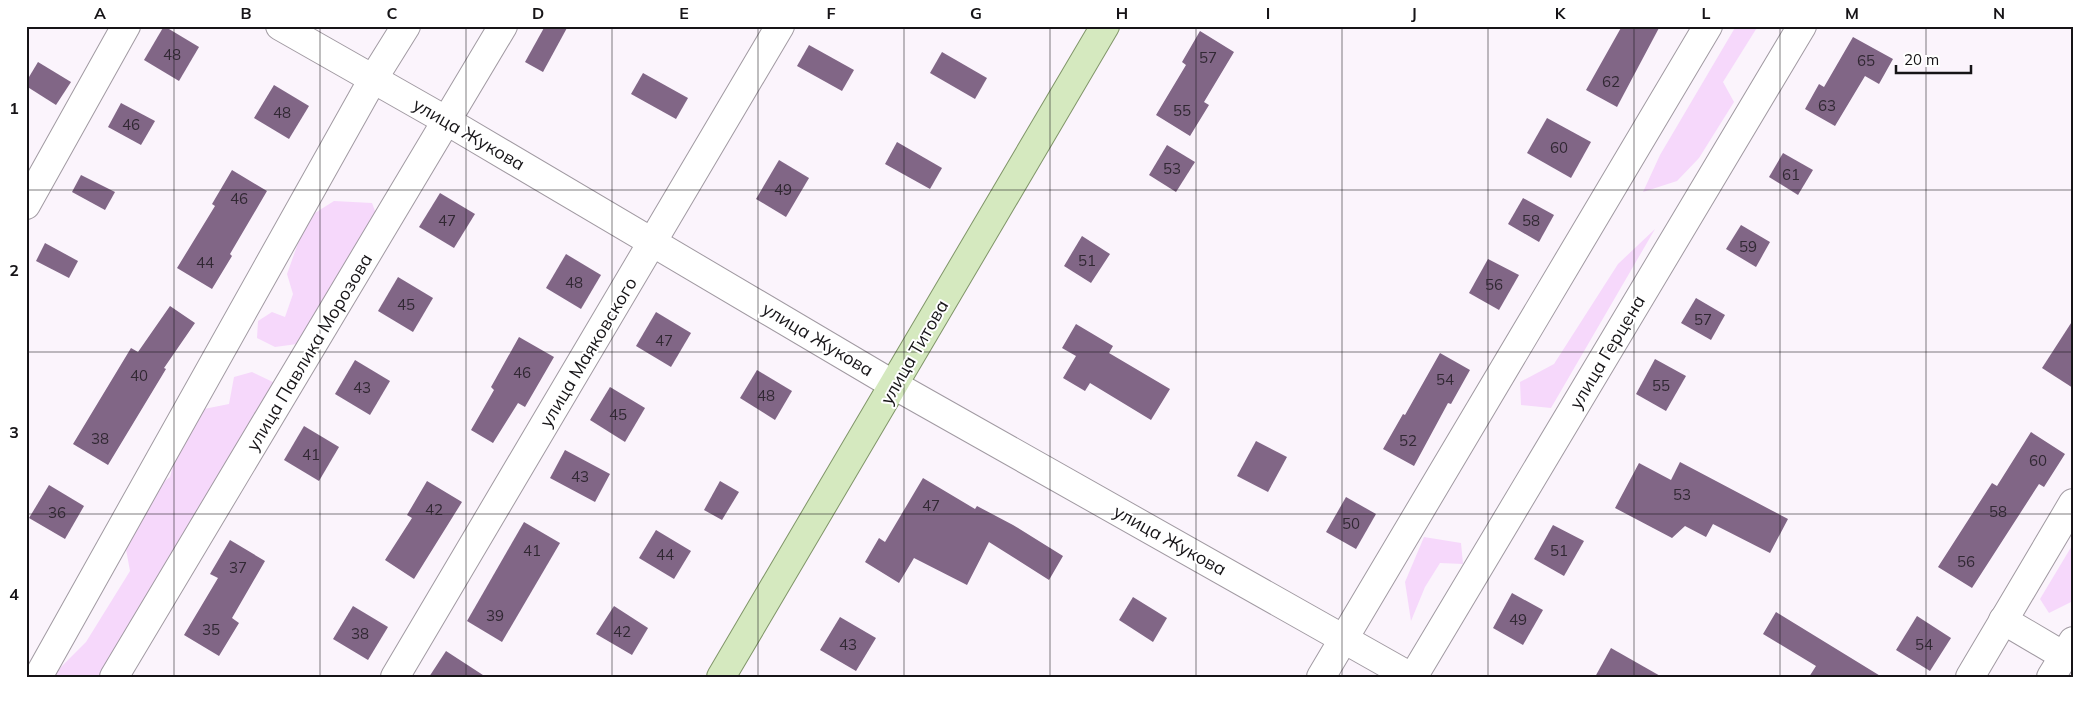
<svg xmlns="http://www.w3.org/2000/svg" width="2099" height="703" font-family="Mulish,sans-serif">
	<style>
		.green { fill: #f6d8fb }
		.building { fill: #816686 }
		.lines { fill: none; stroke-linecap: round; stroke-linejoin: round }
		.minor-casing { stroke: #a19aa2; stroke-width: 30 }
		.major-casing { stroke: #809569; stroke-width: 30 }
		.minor { stroke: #fff; stroke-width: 28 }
		.major { stroke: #d5e9bf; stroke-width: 28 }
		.grid { fill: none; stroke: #161417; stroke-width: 1; stroke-opacity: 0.55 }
		.labels { text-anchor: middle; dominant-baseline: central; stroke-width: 4; stroke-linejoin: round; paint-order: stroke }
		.number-label { font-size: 15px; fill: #312833 }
		.street-label { font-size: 18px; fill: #161417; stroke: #fff }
		.neatline { fill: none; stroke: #161417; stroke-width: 2 }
		.grid-label { font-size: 16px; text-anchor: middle; font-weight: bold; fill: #161417 }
	</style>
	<rect width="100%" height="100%" fill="#fbf4fc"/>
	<g class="green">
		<path d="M1736,26H1758L1723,82L1734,102L1699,158L1677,181L1643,192L1660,155Z"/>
		<path d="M334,201L372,203L378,219L297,344L275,347L257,338L258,321L272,312L285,317L293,294L287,274L307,218Z"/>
		<path d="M1655,229L1551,408L1521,405L1520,382L1554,364L1618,264Z"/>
		<path d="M252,372L275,383L101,677H51L86,642L130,571L125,544L148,494L170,477L179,443L199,410L229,404L234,377Z"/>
		<path d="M1424,537L1461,543L1463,564L1440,563L1425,587L1411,621L1405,582Z"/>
		<path d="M2073,544V601L2049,613L2040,599Z"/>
	</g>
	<g class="building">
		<path d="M164,26L199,47L179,81L144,60Z"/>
		<path d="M545,26H568L543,72L525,62Z"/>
		<path d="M1622,26H1660L1617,107L1586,90Z"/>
		<path d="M1200,31L1234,52L1204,102L1209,105L1190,136L1156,115L1186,65L1182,62Z"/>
		<path d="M1853,37L1893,59L1879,84L1865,76L1835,126L1805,109L1819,84L1824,87Z"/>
		<path d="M809,45L854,70L842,91L797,66Z"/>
		<path d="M942,52L987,78L975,99L930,73Z"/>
		<path d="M38,62L71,82L56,105L26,86V82Z"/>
		<path d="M643,73L688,98L676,119L631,94Z"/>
		<path d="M274,85L309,106L289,139L254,118Z"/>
		<path d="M121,103L155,121L141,145L108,127Z"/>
		<path d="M1547,118L1591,142L1571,178L1527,153Z"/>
		<path d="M897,142L942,168L930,189L885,164Z"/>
		<path d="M1167,145L1195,162L1176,192L1149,175Z"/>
		<path d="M1783,153L1813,170L1798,195L1769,177Z"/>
		<path d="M779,160L809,178L786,217L756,199Z"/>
		<path d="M232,170L267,191L230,254L232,256L212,289L177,268L215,206L212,204Z"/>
		<path d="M81,175L115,192L105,210L72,192Z"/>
		<path d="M440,193L475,214L454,248L419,227Z"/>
		<path d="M1523,198L1554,215L1539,242L1508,224Z"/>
		<path d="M1741,225L1770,242L1756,267L1726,249Z"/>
		<path d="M1082,236L1110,254L1091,283L1064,266Z"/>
		<path d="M45,243L78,261L69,278L36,261Z"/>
		<path d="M566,254L601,275L581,309L546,288Z"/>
		<path d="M1488,259L1519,275L1499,310L1469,293Z"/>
		<path d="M398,277L433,298L413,332L378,311Z"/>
		<path d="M1696,298L1725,315L1711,340L1681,323Z"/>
		<path d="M170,306L195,323L164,368L166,369L108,465L73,444L131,348L138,352Z"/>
		<path d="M656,312L691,333L671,367L636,346Z"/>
		<path d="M2073,320V388L2042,368Z"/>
		<path d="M1076,324L1113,346L1109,353L1170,389L1151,420L1090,383L1085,391L1063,378L1076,356L1062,348Z"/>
		<path d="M519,337L554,357L525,407L518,403L493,443L471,430L494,390L491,387Z"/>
		<path d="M1440,353L1470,370L1451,404L1448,403L1414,466L1383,449L1403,414L1405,415Z"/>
		<path d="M1655,359L1686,376L1666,411L1636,394Z"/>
		<path d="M355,360L390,381L370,415L335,394Z"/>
		<path d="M757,370L792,391L775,420L740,398Z"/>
		<path d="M610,387L645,408L625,442L590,420Z"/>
		<path d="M304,426L339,447L319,481L284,460Z"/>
		<path d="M2031,432L2065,454L2044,487L2039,484L1972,588L1938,567L1992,483L1997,486Z"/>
		<path d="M1256,441L1287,457L1268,492L1237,476Z"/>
		<path d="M565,450L610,474L595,502L550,478Z"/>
		<path d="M1680,462L1788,519L1770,553L1713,524L1706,537L1685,526L1672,538L1615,508L1639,463L1671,480Z"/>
		<path d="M923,478L975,509L977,506L1013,525L1063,556L1049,580L989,542L967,585L914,558L899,583L865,562L879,538L885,542Z"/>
		<path d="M427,481L462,502L414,579L385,560L412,518L407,515Z"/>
		<path d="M720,481L739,492L722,520L704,510Z"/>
		<path d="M49,485L84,506L65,539L29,518Z"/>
		<path d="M1346,497L1376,514L1356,549L1326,532Z"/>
		<path d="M524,522L560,543L502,642L467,621Z"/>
		<path d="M1553,525L1584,541L1564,576L1534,559Z"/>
		<path d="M656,530L691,551L674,579L639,558Z"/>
		<path d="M230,540L265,561L232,618L239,623L219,656L184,635L218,578L210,574Z"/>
		<path d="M1512,593L1543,610L1523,645L1493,628Z"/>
		<path d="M1133,597L1167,618L1153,642L1119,620Z"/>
		<path d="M353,606L388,627L368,660L333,639Z"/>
		<path d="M614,606L648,628L632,655L596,634Z"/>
		<path d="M1776,612L1882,677H1809L1816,666L1763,634Z"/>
		<path d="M1917,616L1951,638L1930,671L1896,650Z"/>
		<path d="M840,617L876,638L856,671L820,650Z"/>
		<path d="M1611,648L1662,677H1595Z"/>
		<path d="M446,651L486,677H429Z"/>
	</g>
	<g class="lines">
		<defs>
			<g id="minor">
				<path d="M280,26L447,121L894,385L1411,677"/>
				<path d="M26,205L126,26"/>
				<path d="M2003,620L2064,656"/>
				<path d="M38,677L373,79L406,26"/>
				<path d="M114,677L503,26"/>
				<path d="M395,677L780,26"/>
				<path d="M1321,677L1708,26"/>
				<path d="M1413,677L1802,26"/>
				<path d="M1970,677L2073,503"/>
				<path d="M2051,677L2073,641"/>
			</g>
			<path id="major" d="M721,677L1105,26"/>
		</defs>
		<use href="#minor" class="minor-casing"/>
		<use href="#major" class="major-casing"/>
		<use href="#minor" class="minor"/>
		<use href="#major" class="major"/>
	</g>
	<path class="grid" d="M174,26V677M320,26V677M466,26V677M612,26V677M758,26V677M904,26V677M1050,26V677M1196,26V677M1342,26V677M1488,26V677M1634,26V677M1780,26V677M1926,26V677M26,190H2073M26,352H2073M26,514H2073"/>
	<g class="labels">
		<g class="number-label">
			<text x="172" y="54">48</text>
			<text x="1208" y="57">57</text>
			<text x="1866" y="60">65</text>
			<text x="1611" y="81">62</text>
			<text x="1827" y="105">63</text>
			<text x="1182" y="110">55</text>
			<text x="282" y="112">48</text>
			<text x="131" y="124">46</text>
			<text x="1559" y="147">60</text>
			<text x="1172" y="168">53</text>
			<text x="1791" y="174">61</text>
			<text x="783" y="189">49</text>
			<text x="239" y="198">46</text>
			<text x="447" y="220">47</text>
			<text x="1531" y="220">58</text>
			<text x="1748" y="246">59</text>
			<text x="1087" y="260">51</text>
			<text x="205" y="262">44</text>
			<text x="574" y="282">48</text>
			<text x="1494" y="284">56</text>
			<text x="406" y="304">45</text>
			<text x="1703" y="319">57</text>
			<text x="664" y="340">47</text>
			<text x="522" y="372">46</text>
			<text x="139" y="375">40</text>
			<text x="1445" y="379">54</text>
			<text x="1661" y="385">55</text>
			<text x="362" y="387">43</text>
			<text x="766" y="395">48</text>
			<text x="618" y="414">45</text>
			<text x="100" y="438">38</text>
			<text x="1408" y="440">52</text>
			<text x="311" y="454">41</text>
			<text x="2038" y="460">60</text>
			<text x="580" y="476">43</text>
			<text x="1682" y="494">53</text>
			<text x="931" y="505">47</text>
			<text x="434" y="509">42</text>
			<text x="1998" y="511">58</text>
			<text x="57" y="512">36</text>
			<text x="1351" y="523">50</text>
			<text x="532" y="550">41</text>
			<text x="1559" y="550">51</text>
			<text x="665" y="554">44</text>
			<text x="1966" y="561">56</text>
			<text x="238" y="567">37</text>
			<text x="495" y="615">39</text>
			<text x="1518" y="619">49</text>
			<text x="211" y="629">35</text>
			<text x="622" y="631">42</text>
			<text x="360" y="633">38</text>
			<text x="848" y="644">43</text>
			<text x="1924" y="644">54</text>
		</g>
		<g class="street-label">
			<text transform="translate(469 134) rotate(30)">улица Жукова</text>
			<text transform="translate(818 339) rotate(31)">улица Жукова</text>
			<text transform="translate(309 352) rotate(-59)">улица Павлика Морозова</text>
			<text transform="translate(588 352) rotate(-59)">улица Маяковского</text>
			<text transform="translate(914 352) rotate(-60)">улица Титова</text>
			<text transform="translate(1607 352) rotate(-59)">улица Герцена</text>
			<text transform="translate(1170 540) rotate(29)">улица Жукова</text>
		</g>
	</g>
	<rect width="2099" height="703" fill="none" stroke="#ffffff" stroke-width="55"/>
	<path d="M1896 65v8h75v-8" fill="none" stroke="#161417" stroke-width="2.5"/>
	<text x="1904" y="65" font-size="15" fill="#161417" stroke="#ffffff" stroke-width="4" paint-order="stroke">20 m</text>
	<rect x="28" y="28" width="2044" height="648" class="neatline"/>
	<g class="grid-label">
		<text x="100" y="19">A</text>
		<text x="246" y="19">B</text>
		<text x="392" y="19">C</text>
		<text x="538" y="19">D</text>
		<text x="684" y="19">E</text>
		<text x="831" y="19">F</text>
		<text x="976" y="19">G</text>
		<text x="1122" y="19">H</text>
		<text x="1268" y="19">I</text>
		<text x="1414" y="19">J</text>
		<text x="1560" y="19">K</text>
		<text x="1706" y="19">L</text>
		<text x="1852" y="19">M</text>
		<text x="1999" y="19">N</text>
		<text x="14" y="114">1</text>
		<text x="14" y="276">2</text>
		<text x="14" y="438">3</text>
		<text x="14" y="600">4</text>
	</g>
</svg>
